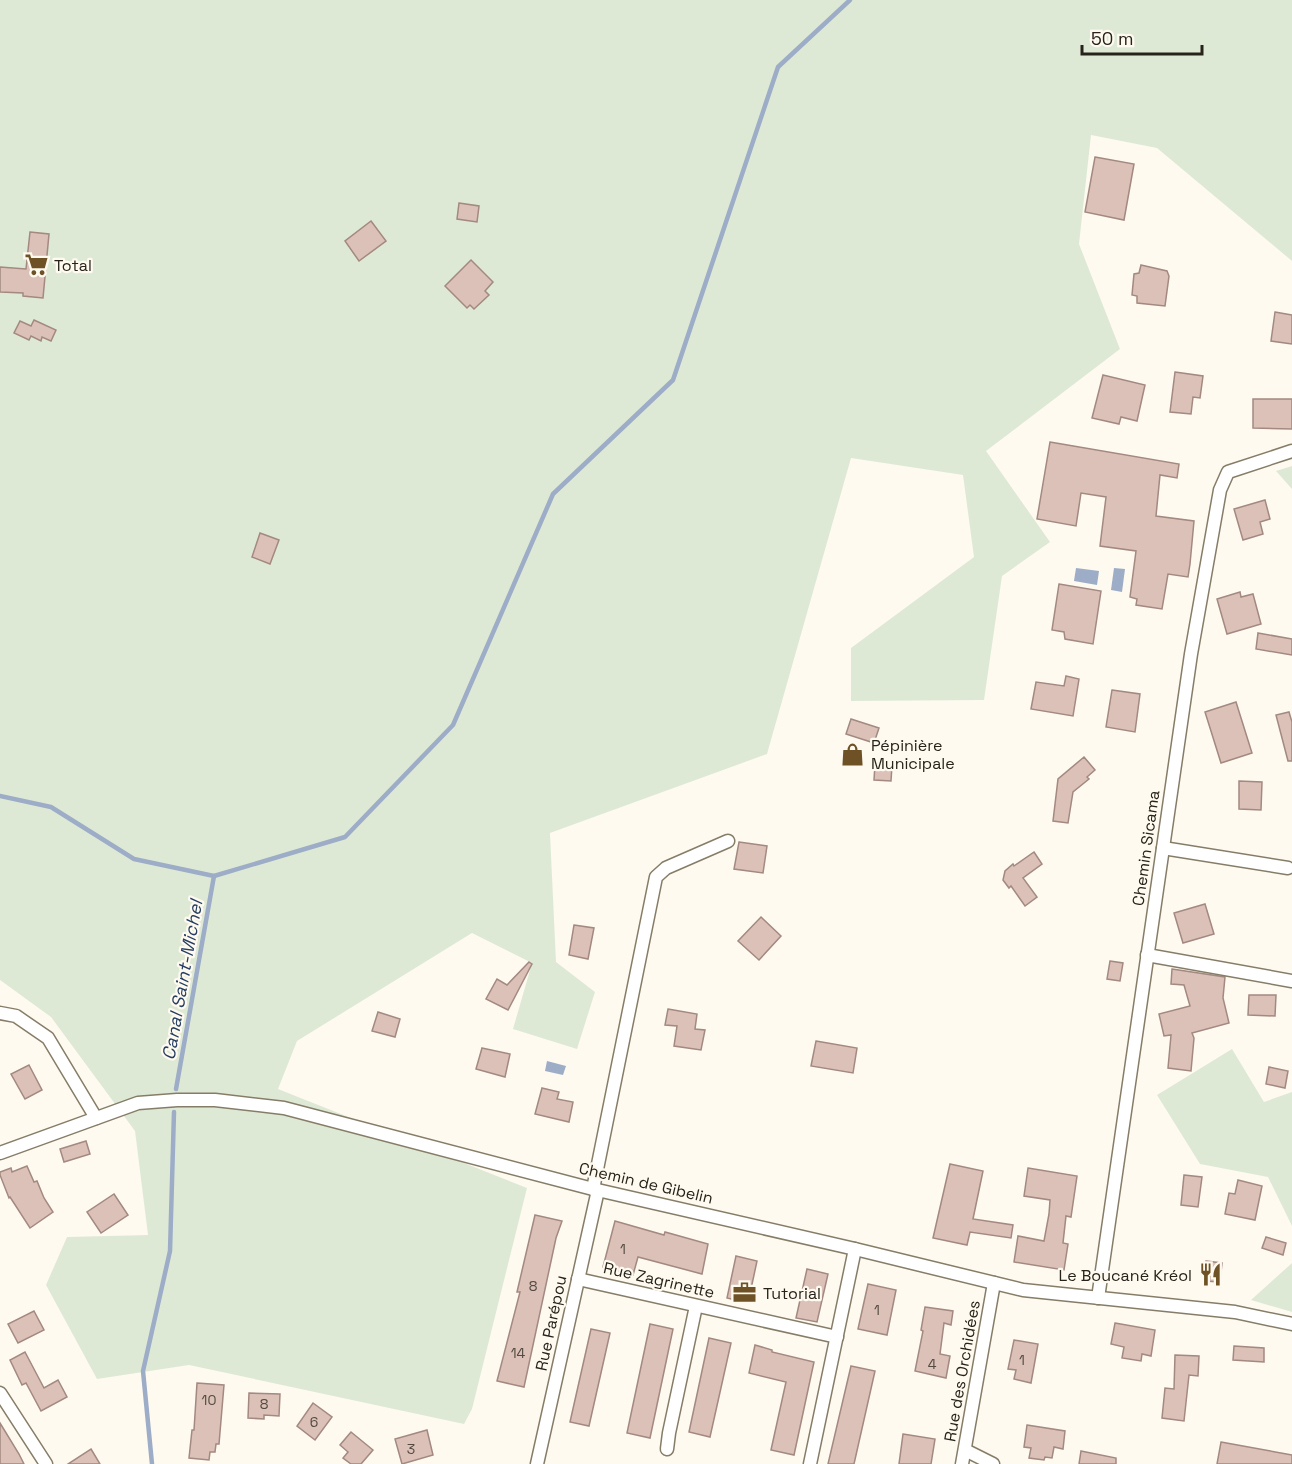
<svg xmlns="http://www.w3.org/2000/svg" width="1292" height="1464" font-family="'Space Grotesk',sans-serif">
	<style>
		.green { fill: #dee9d5 }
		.water { fill: #9dadc7 }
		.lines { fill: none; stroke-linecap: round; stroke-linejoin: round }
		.stream { stroke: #9dadc7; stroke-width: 4.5 }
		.building { fill: #dbc1b7; stroke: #a38980; stroke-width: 1.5 }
		.minor-casing { stroke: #867d68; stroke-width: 15 }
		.minor { stroke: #fff; stroke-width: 12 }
		.labels { text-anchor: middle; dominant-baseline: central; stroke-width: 4.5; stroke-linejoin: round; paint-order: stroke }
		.number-label { font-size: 14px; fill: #544a41 }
		.poi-label { font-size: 16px; fill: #27231a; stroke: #fefaf0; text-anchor: start }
		.street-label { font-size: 16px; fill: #27231a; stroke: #fefaf0 }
		.water-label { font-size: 18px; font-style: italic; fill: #253d62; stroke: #fefaf0 }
	</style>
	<rect width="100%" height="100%" fill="#fefaf0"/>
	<g class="green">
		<path d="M0,0H1292V261L1157,148L1091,135L1079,244L1120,349L986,451L1050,542L1002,576L984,700L851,701V648L974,557L963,475L851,458L767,754L550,833L556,962L595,992L577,1049L513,1029L532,963L472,933L297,1041L278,1089L527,1188L472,1409L464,1424L189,1365L97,1379L46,1285L67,1237L148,1235L135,1131L51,1017L0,980Z"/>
		<path d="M1292,466V489L1276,471Z"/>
		<path d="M1232,1049L1264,1102L1292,1092V1226L1268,1177L1200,1164L1157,1095Z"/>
		<path d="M1292,1263V1312L1251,1300Z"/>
	</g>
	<g class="water">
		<path d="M1076,568L1099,571L1097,585L1074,581Z"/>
		<path d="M1114,568L1125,569L1122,592L1111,590Z"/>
		<path d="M547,1061L566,1066L563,1075L545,1071Z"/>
	</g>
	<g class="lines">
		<g class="stream">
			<path d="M0,796L51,807L134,859L214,876L345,837L453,725L553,494L673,380L778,67L850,0"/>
			<path d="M176,1089L214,876"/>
			<path d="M152,1464L143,1371L170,1251L174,1112"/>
		</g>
	</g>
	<g class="building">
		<path d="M1095,157L1134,164L1124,220L1085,212Z"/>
		<path d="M459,203L479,206L477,222L457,219Z"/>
		<path d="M371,221L386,241L359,261L345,241Z"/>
		<path d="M30,232L49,234L43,298L23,296V293L0,292V267L26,269Z"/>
		<path d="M471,260L493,282L485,291L489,295L474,309L470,305L467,308L445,286Z"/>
		<path d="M1141,265L1167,271L1169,276L1165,306L1137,303V296L1132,295L1134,274L1139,273Z"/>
		<path d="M1275,312L1292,315V344L1271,341Z"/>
		<path d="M34,320L56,330L51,341L42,337L41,341L31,336L29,340L14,333L20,321L31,326Z"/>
		<path d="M1175,372L1203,376L1200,398L1193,397L1191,414L1170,412Z"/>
		<path d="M1103,375L1145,385L1137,421L1121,417L1119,424L1092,418Z"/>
		<path d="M1253,399H1292V429L1253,428Z"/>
		<path d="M1050,442L1179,464L1177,478L1160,475L1156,516L1194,521L1190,564L1188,577L1168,574L1162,609L1136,605L1137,599L1130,597L1136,551L1100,546L1106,497L1081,493L1076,526L1037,519Z"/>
		<path d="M1265,500L1270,519L1260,522L1263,534L1243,540L1234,509Z"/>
		<path d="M260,533L279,540L270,564L252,557Z"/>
		<path d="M1059,584L1101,591L1093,644L1065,639L1064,632L1052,630Z"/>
		<path d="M1240,592L1241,597L1253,594L1261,624L1227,634L1217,599Z"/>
		<path d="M1258,633L1292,639V655L1256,649Z"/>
		<path d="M1066,676L1079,679L1073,716L1031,709L1036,682L1064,686Z"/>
		<path d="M1112,690L1140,694L1135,732L1106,727Z"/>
		<path d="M1236,702L1252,753L1221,763L1205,712Z"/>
		<path d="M1289,712L1292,722V761H1288L1276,715Z"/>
		<path d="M851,719L879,728L874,743L846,734Z"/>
		<path d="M1084,757L1095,770L1087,777L1089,779L1073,792L1068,823L1053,821L1058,779Z"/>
		<path d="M875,764L892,766L891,781L874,780Z"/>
		<path d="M1239,781L1262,782L1261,810L1239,809Z"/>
		<path d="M739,842L767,846L763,873L734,869Z"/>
		<path d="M1034,852L1042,864L1023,878L1037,897L1025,906L1011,886L1009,888L1003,880L1005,871L1013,864L1014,866Z"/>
		<path d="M1205,904L1214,934L1183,943L1174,913Z"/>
		<path d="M761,917L781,936L759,960L738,941Z"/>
		<path d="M574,925L594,928L588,959L569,955Z"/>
		<path d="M1110,961L1123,963L1120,981L1107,979Z"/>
		<path d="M529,962L532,964L508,1010L486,999L497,979L507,985Z"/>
		<path d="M1172,969L1225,977L1223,998L1229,1023L1192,1033L1194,1038L1191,1071L1168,1068L1171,1035L1164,1036L1159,1014L1190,1006L1184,985L1171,984Z"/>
		<path d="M1249,995H1276L1275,1016L1248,1015Z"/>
		<path d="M668,1009L697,1014L695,1029L705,1030L701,1050L674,1046L677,1026L665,1025Z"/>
		<path d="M378,1012L400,1019L395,1037L372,1031Z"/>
		<path d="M816,1041L857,1048L853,1073L811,1066Z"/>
		<path d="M482,1048L510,1054L505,1077L476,1069Z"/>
		<path d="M29,1065L42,1090L25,1099L11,1074Z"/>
		<path d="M1269,1067L1288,1071L1285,1088L1266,1084Z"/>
		<path d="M542,1088L559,1092L557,1099L573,1102L569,1122L535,1114Z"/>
		<path d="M86,1141L90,1154L64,1162L60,1149Z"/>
		<path d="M950,1164L983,1171L973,1219L1013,1225L1011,1238L970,1232L967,1245L933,1238Z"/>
		<path d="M27,1166L34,1182L37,1181L44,1198L53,1212L30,1228L10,1197L9,1198L0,1175V1172L11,1168L12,1172Z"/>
		<path d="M1028,1168L1077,1176L1071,1217L1066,1216L1063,1243L1068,1244L1064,1270L1014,1262L1018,1236L1044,1241L1049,1214L1050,1200L1024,1196Z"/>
		<path d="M1184,1175L1202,1177L1198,1207L1181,1205Z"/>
		<path d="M1238,1180L1262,1186L1255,1220L1225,1214L1229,1193L1235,1194Z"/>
		<path d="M114,1194L128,1215L101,1233L87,1212Z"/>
		<path d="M535,1215L562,1221L556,1238L524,1387L497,1381L520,1292H517Z"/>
		<path d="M615,1221L664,1235L665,1232L708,1244L702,1274L638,1257L633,1275L603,1267Z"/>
		<path d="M1266,1237L1286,1243L1283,1255L1262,1248Z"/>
		<path d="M736,1256L757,1261L748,1303L727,1298Z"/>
		<path d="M1206,1261L1222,1263L1220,1282L1204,1281Z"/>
		<path d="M807,1269L828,1274L817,1322L796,1318Z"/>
		<path d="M868,1284L896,1290L887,1335L858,1329Z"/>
		<path d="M925,1307L953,1311L951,1325L944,1323L940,1354L950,1356L946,1378L915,1371L923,1331L921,1330Z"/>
		<path d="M34,1311L44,1330L18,1343L8,1324Z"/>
		<path d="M1115,1323L1155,1330L1151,1356L1142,1354L1141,1361L1122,1358L1124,1347L1111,1344Z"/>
		<path d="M650,1324L673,1329L650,1438L627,1433Z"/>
		<path d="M591,1329L610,1333L589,1426L570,1422Z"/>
		<path d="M709,1338L731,1343L710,1437L689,1432Z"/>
		<path d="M1014,1340L1038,1344L1031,1383L1014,1379L1016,1370L1008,1369Z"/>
		<path d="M755,1345L772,1350V1352L814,1362L794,1455L771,1450L786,1382L749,1373Z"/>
		<path d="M1234,1346L1264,1348V1362L1233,1360Z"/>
		<path d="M25,1352L44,1388L58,1380L67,1397L41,1411L26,1383L22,1385L10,1360Z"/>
		<path d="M1175,1355L1199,1356L1198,1376L1189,1375L1184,1421L1162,1418L1165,1388L1174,1389Z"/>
		<path d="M851,1366L875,1371L854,1464H828Z"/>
		<path d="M197,1383L224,1385L219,1444H216L215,1452H210L209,1460L189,1458L192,1430H194Z"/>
		<path d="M249,1393L280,1394L279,1416L264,1415V1419L248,1418Z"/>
		<path d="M313,1403L332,1417L315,1440L297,1426Z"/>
		<path d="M0,1423L19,1454L24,1464H0Z"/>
		<path d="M1027,1425L1065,1431L1063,1449L1054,1447L1052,1458L1045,1457L1044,1460L1029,1458L1031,1448L1024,1447Z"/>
		<path d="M427,1430L433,1455L402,1464L395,1439Z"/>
		<path d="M351,1432L373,1450L361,1464H351L343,1458L348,1452L340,1445Z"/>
		<path d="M903,1434L935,1439L931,1464H899Z"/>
		<path d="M1221,1442L1292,1455V1464H1217Z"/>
		<path d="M91,1449L100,1464H68Z"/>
		<path d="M1081,1451L1116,1458V1464H1079Z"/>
	</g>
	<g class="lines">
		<defs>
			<g id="minor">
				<path d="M1163,848L1288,868"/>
				<path d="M1147,955L1292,981"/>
				<path d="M0,1013L16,1016L48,1038L96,1118"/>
				<path d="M0,1153L138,1103L177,1100H215L284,1108L593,1189L855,1249L1023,1290L1235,1312L1292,1324"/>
				<path d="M593,1189L656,877L666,868L728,841"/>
				<path d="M578,1279L837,1337"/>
				<path d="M1098,1298L1191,654L1220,490L1228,472L1292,451"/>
				<path d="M0,1393L46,1464"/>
				<path d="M667,1449L669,1433L696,1306"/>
				<path d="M965,1450L993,1464"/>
				<path d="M537,1464L598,1190"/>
				<path d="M810,1464L855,1249"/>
				<path d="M962,1464L994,1283"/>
			</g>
		</defs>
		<use href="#minor" class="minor-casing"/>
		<use href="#minor" class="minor"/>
	</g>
	<defs>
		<symbol id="supermarket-bare" viewBox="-9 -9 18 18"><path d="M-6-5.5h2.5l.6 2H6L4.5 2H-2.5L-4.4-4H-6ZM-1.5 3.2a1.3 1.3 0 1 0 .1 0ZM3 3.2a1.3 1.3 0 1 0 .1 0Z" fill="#6e5124" stroke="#fefaf0" stroke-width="2.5" paint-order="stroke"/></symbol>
		<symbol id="shop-bare" viewBox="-9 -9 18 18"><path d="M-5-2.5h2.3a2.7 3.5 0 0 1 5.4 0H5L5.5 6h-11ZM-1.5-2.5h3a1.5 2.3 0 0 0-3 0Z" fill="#6e5124" stroke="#fefaf0" stroke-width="2.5" paint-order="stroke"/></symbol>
		<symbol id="restaurant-bare" viewBox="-9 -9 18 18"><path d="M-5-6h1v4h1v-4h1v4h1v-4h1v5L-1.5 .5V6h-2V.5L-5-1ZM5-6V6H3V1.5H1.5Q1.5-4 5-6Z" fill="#6e5124" stroke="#fefaf0" stroke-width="2.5" paint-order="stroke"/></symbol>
		<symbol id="office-bare" viewBox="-9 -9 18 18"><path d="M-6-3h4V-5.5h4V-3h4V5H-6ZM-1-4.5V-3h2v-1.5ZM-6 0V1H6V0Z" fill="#6e5124" stroke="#fefaf0" stroke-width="2.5" paint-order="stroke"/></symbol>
	</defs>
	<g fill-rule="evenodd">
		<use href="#supermarket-bare" x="20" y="248" width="33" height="33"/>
		<use href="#shop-bare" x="836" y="738" width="33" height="33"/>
		<use href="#restaurant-bare" x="1194" y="1258" width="33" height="33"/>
		<use href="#office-bare" x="728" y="1276" width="33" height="33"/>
	</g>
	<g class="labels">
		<g class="number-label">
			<text x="623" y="1249">1</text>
			<text x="533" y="1286">8</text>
			<text x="877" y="1310">1</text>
			<text x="518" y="1353">14</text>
			<text x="1022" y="1360">1</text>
			<text x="932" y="1364">4</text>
			<text x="209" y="1400">10</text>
			<text x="264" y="1404">8</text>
			<text x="314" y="1422">6</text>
			<text x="411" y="1449">3</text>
		</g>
		<g class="poi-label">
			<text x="54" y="265">Total</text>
			<text x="871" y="745">Pépinière<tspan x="871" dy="18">Municipale</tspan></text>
			<text x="1192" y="1275" text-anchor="end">Le Boucané Kréol</text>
			<text x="763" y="1293">Tutorial</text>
		</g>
		<g class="street-label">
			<text transform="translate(1146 848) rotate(-82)">Chemin Sicama</text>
			<text transform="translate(646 1183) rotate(13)">Chemin de Gibelin</text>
			<text transform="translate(659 1280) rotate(13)">Rue Zagrinette</text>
			<text transform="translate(551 1323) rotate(-78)">Rue Parépou</text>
			<text transform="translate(962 1371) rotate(-80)">Rue des Orchidées</text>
		</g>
		<g class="water-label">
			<text transform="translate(182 980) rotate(-80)">Canal Saint-Michel</text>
		</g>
	</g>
	<path d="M1082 45v9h120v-9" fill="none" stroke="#27231a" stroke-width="3"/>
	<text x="1091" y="45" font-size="18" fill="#27231a" stroke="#fefaf0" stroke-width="4.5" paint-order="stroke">50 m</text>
</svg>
